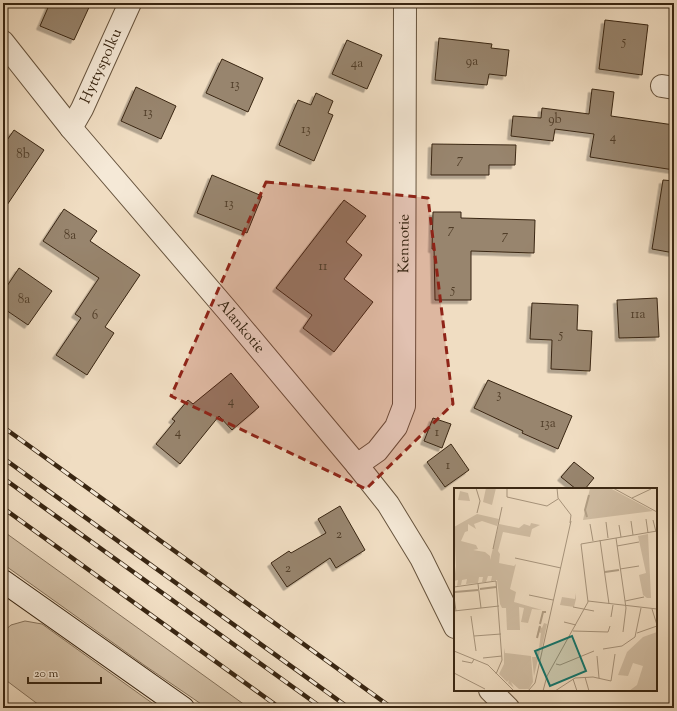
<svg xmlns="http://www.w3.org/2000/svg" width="677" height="711" font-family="'Sorts Mill Goudy',serif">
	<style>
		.green { fill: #d1bea4; stroke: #85725b }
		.building { fill: #98856e; stroke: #392612; filter: url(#shadow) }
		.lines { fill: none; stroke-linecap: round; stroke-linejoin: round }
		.minor-casing { stroke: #67543e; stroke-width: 24 }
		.tertiary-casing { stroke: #67543e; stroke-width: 24 }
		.secondary-casing { stroke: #392612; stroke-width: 24 }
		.minor { stroke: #f5e9d7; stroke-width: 22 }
		.tertiary { stroke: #f5e9d7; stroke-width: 22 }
		.secondary { stroke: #f5e9d7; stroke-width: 22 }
		.rail-casing { stroke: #392612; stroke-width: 4.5 }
		.rail { stroke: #f5e9d7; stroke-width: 3; stroke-dasharray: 9; stroke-linecap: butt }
		.marked { fill: #8f2418; fill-opacity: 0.2; stroke: #8f2418; stroke-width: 3; stroke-dasharray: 8 5; stroke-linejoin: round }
		.labels { text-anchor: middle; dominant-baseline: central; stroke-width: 3; stroke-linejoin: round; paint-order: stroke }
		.number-label { font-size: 13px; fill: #513e29 }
		.street-label { font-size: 15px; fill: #392612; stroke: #f5e9d7 }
		.inset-river { fill: none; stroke: #b29f86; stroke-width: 2 }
		.inset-road { fill: none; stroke: #a7947c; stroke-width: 1 }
		.view { fill: #0f766e; fill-opacity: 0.15; stroke: #0f766e; stroke-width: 2 }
		.inset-edge { fill: none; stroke: #392612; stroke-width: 2 }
	</style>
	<defs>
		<filter id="shadow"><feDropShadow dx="-3.5" dy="3.5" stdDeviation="0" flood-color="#0004"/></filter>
	</defs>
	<rect width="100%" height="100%" fill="#f0ddc2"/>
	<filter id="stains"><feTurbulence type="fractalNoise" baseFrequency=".005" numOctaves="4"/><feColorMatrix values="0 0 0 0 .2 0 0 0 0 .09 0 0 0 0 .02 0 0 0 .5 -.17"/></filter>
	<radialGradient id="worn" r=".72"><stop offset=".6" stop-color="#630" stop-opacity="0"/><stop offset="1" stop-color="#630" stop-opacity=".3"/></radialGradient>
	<g class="green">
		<path d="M3,531L249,708H207L144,665L3,564Z"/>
		<path d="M25,621L42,624L159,708H43L3,678V632L11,625Z"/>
	</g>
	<g class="building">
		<path d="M50,3H91L74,40L40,26Z"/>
		<path d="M605,20L648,25L642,75L599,69Z"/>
		<path d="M439,38L492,44L491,48L509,50L506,76L489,74L487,85L435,80Z"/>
		<path d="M347,40L382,55L367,89L332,74Z"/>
		<path d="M222,59L263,78L248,112L206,93Z"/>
		<path d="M136,87L176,106L161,139L121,121Z"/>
		<path d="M592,89L614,92L611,116L674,125V170L590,157L594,134L555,129L553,141L511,136L513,116L541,118L542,108L589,114Z"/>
		<path d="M316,93L333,101L328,113L333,115L314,161L279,145L298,100L311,105Z"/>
		<path d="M14,130L44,150L3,211V146Z"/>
		<path d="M432,144L516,145L515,165H489V175H431Z"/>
		<path d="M212,175L262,196L247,233L197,213Z"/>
		<path d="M663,180L674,181V253L652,249Z"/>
		<path d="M344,200L366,216L346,242L362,255L344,279L373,302L334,352L303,328L312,315L276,288Z"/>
		<path d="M64,209L97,231L90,241L140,275L105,327L114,333L87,375L56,355L81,318L75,314L99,278L43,241Z"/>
		<path d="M433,212H461V218L535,220L534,253L471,251V300H435L434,249H432Z"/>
		<path d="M19,268L52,291L28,325L3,308V292Z"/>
		<path d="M657,298L659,337L619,338L617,300Z"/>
		<path d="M532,303L578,305L577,330L592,331L590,371L551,369L552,340L530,339Z"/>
		<path d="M231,373L259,407L232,430L219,416L180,464L156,444L175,421L172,419L188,400L193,404Z"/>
		<path d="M488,380L572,416L558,449L522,433L523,431L474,408Z"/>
		<path d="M433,418L451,424L442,448L424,441Z"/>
		<path d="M451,444L469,470L445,487L427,462Z"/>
		<path d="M574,462L594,478L585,489H576L561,477Z"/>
		<path d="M340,506L365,550L336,568L330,558L287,587L271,563L289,551L291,553L326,533L318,519Z"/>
	</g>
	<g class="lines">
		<defs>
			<g id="minor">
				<path d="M662,86L674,88"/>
				<path id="s1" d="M71,128L82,109L130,3"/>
				<path id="s2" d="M357,465L377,451L396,427L404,406L405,3"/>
			</g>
			<g id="tertiary">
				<path id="s3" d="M3,42L71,128L227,310L357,465L388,504L421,558L455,627"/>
				<path d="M490,690L508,708"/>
			</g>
			<path id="secondary" d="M3,581L183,708"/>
		</defs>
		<use href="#minor" class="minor-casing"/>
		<use href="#tertiary" class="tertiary-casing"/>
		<use href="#secondary" class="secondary-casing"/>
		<use href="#minor" class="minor"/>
		<use href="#tertiary" class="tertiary"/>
		<use href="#secondary" class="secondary"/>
		<defs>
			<g id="rail">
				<path d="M3,427L392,708"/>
				<path d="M3,458L349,708"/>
				<path d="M3,478L322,708"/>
				<path d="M3,508L280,708"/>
			</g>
		</defs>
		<use href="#rail" class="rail-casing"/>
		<use href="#rail" class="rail"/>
	</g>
	<path class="marked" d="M266,182L428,198L453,404L366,489L171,396Z"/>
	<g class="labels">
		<g class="number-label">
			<text x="624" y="42">5</text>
			<text x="472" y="62">9a</text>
			<text x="357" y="64">4a</text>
			<text x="235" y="85">13</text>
			<text x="148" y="113">13</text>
			<text x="555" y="120">9b</text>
			<text x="306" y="130">13</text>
			<text x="613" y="138">4</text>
			<text x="23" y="155">8b</text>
			<text x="460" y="160">7</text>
			<text x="229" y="204">13</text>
			<text x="451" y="230">7</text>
			<text x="70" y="236">8a</text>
			<text x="505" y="236">7</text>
			<text x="323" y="267">11</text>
			<text x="453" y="290">5</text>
			<text x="24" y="300">8a</text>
			<text x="638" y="315">11a</text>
			<text x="95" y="316">6</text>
			<text x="561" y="335">5</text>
			<text x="499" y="395">3</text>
			<text x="231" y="402">4</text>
			<text x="548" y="424">13a</text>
			<text x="178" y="433">4</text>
			<text x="437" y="433">1</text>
			<text x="448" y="466">1</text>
			<text x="339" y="535">2</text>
			<text x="288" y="569">2</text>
		</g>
		<g class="street-label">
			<text stroke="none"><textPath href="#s1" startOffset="69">Hyttyspolku</textPath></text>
			<text stroke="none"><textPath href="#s2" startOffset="240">Kennotie</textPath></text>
			<text stroke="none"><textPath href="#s3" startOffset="371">Alankotie</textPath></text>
		</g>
	</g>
	<g transform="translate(454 488)">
		<rect width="203" height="203" fill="#f0ddc2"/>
		<path d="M32,0H42L38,17L29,14ZM136,0H156L199,23L129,32ZM6,3L14,5L16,13L4,12ZM23,26L45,31L43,38L28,33L20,36L22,41L14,36V43L11,44L7,53L22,57L24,61L19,62L31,64L36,68V72L45,36L65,40L70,36L76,38L77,35L86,37L78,41L76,49L49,44L44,63L46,66L45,75L60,78L62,76L56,101L62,104L60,114L88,122L78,121L74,135L67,134L70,120L65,119L66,142H53L52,120H48L46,116L43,92L37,93L38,88H34L32,94H28L29,89H25L24,95L12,96L13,91L8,92L7,97L3,98L4,92L0,93L2,78L0,39ZM194,46L197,110H193L189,107L185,87L192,85L184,48ZM122,105V111L120,119L106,117L108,109L121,111ZM90,135L93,136L88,159L85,160L87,145L84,144L82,151L85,138L88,140ZM203,144V203H175L183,197L189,178L179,175L174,188L164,187L173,164L189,149ZM50,160L51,165L77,168L79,194L75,201H65L57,194L60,200L54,195L55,192L53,194L45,186L50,176ZM83,162L86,163L80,188L78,169H82Z" fill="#d1bea4"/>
		<path class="inset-river" d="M133,29L131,22L135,7M151,84L165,82M26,101L42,99M1,104L24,102M86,136L89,124H92M83,150L86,138"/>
		<path class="inset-road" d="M22,0L26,13L23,25M53,0V9L93,18L104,11M103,0L104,10L117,27L116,35M159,0L203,24M178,10L197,1M192,31L194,45M199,32L202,44M177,33L179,47M152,34L154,50M136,36L139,53M165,37L167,49M162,50L172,120L169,144M146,52L155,116M163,58L185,54M39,61L48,19M61,70L107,80M166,81L185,78M24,96L27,120M0,99L42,93L48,172L42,186M75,107L99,112M0,109L2,123M134,113L203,121M171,113L190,109M119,119L140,123M198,121L203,137M0,123L45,118M17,128L22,163M157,129L159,117M110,134L122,137M119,143L154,144L156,138M183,145L203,138M20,148L47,146M149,161L168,158L181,149L187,120M0,163L34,177L60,203M143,168L145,190M29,170L48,168M8,173L18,175L20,171M102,176L106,177L140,163M0,185L31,201M131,189L135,203M119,191L123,203M74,203L81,195L117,33M89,203L93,188L134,114L127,56L203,43M101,203L121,190L139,189L157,193L161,166"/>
		<path class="view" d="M118,148L132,183L96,198L81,163Z"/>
		<rect width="203" height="203" class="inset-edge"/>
	</g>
	<rect width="677" height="711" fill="none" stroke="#f0ddc2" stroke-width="16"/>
	<rect x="4" y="4" width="669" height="703" fill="none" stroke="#392612" stroke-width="2"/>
	<rect x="8" y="8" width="661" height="695" fill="none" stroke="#392612"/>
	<path d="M28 677v6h73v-6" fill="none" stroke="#392612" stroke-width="2"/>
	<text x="34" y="677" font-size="12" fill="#392612" stroke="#f5e9d7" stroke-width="3" paint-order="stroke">20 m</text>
	<rect width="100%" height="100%" filter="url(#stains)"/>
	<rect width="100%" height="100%" fill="url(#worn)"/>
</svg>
